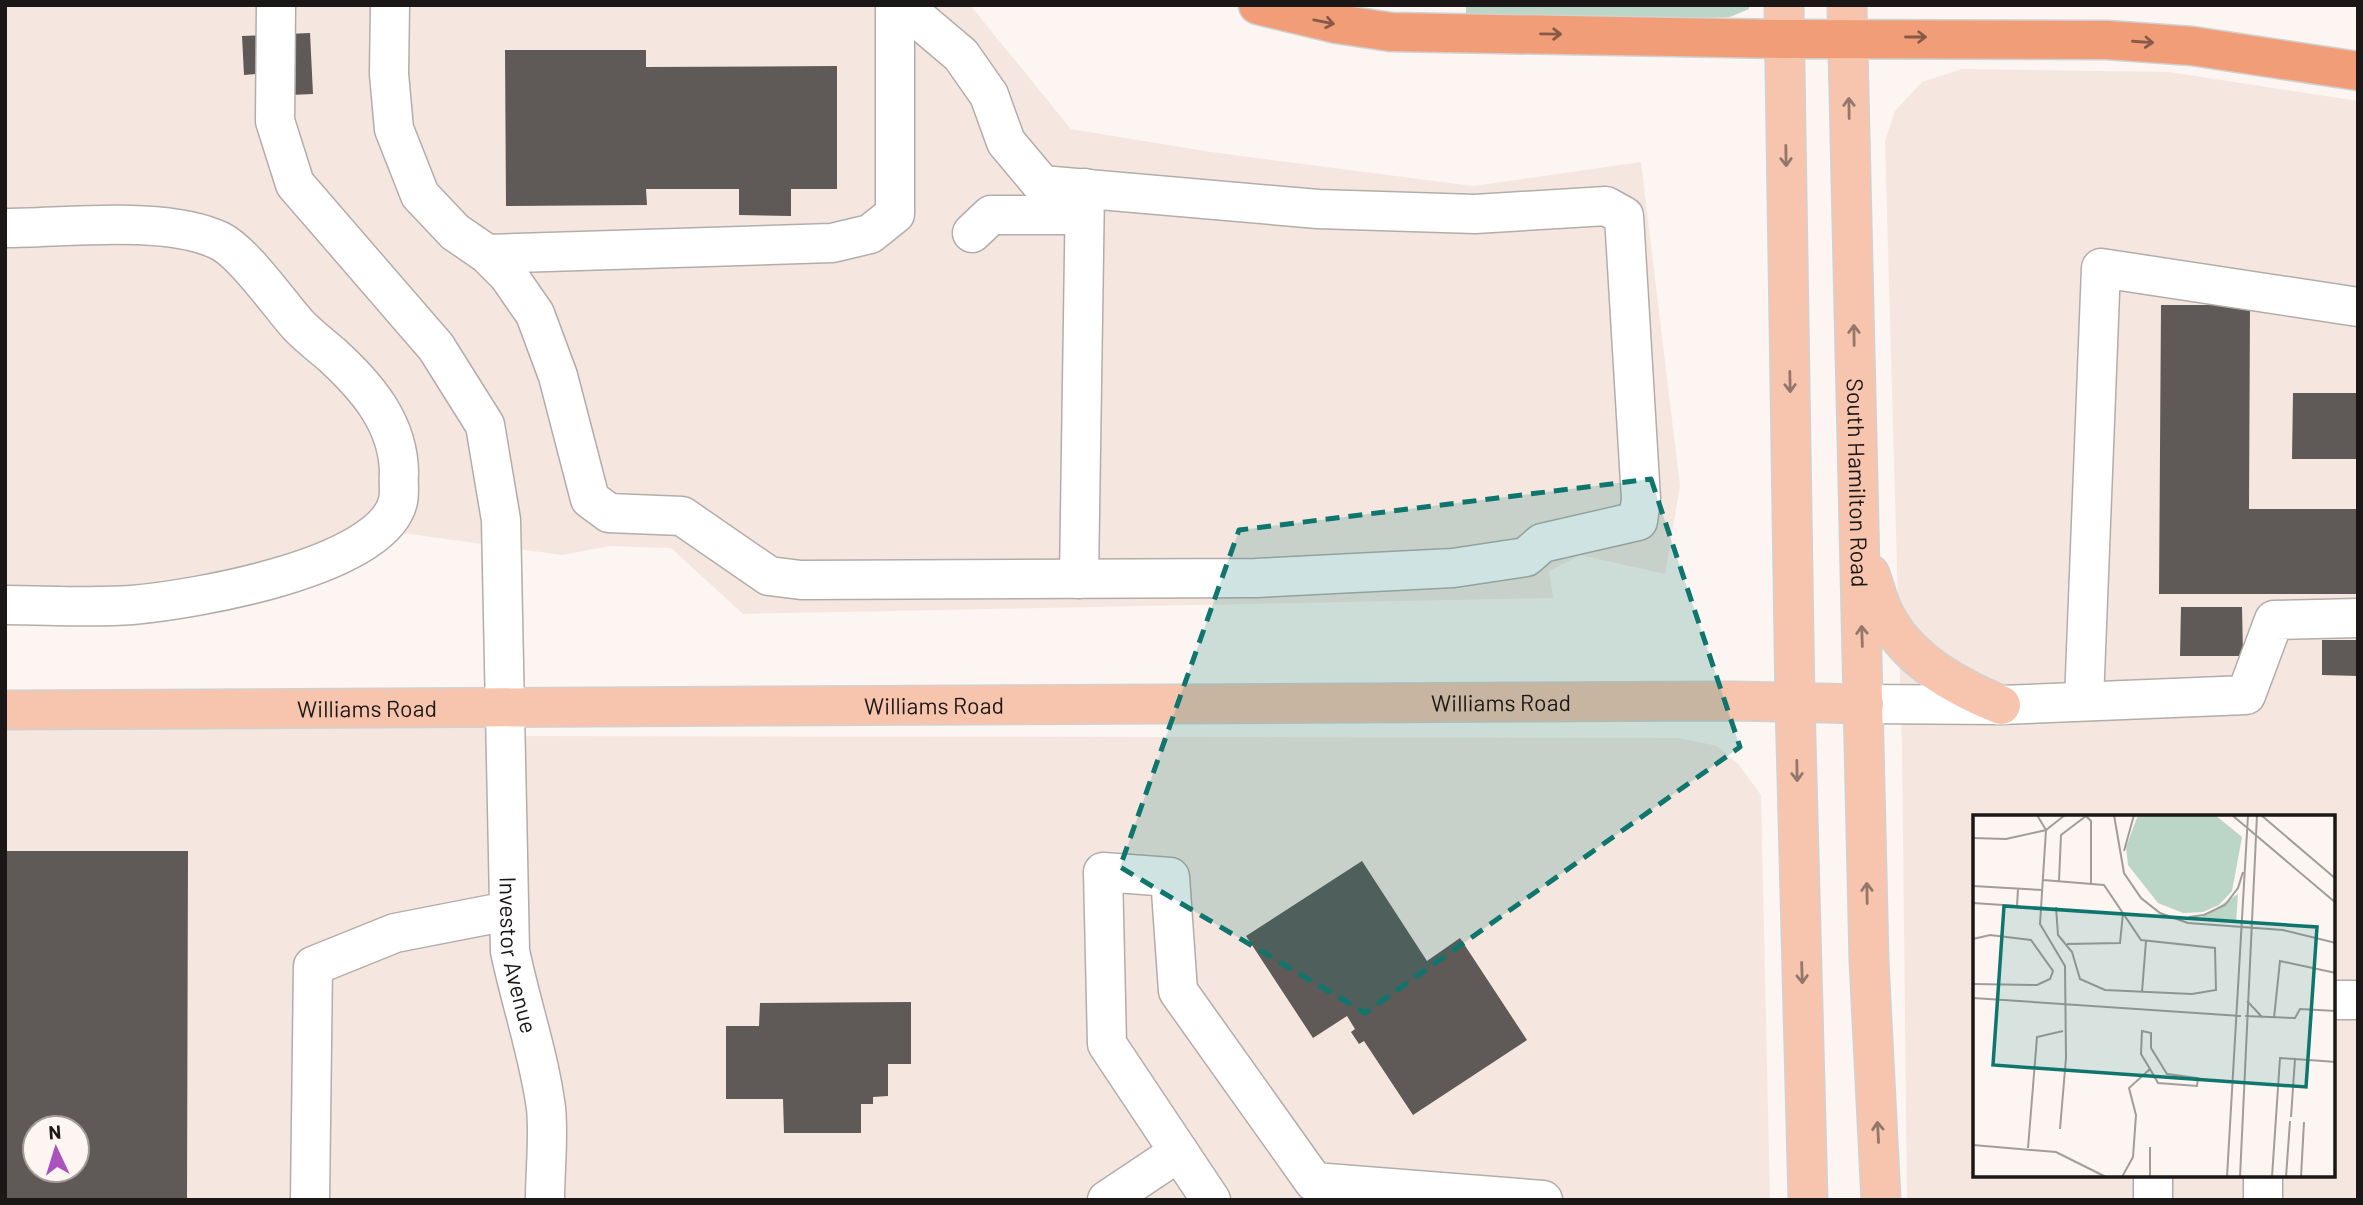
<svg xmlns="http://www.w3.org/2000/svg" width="2363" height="1205" font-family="Barlow,sans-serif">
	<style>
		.built { fill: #f5e7e0; fill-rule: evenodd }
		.green { fill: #bbd5c6 }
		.building { fill: #5f5957; fill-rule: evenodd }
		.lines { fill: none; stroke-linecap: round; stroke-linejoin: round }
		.minor-casing { stroke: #b3adaa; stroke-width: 41 }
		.major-casing { stroke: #d1d1d0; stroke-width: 41 }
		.highway-casing { stroke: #d1d1d0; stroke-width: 41 }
		.minor { stroke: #fff; stroke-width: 38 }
		.major { stroke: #f7c5ae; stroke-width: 38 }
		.highway { stroke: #f19e78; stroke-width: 38 }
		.oneway { stroke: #865a47 }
		.oneway2 { stroke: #94776a }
		.marked { fill: #0f766e; fill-opacity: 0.2; stroke: #0f766e; stroke-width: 5; stroke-dasharray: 14 9; stroke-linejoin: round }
		.labels { text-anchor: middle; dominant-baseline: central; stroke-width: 7; stroke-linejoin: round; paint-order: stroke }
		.street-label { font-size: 23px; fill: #1a1716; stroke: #fcf5f2 }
		.inset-road { fill: none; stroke: #a29c9a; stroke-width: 2 }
		.view { fill: #0f766e; fill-opacity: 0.15; stroke: #0f766e; stroke-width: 3.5 }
		.inset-edge { fill: none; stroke: #1a1716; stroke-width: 3.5 }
	</style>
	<rect width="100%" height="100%" fill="#fcf5f2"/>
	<g class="built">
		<path d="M5,5H970L1071,129L1211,152L1473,186L1641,162L1680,486L1665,574L1581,555L1549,571L1553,598L743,614L671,548L610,546L562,555L380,530L284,577L5,605Z"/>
		<path d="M1962,69L2169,72L2358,101V1200H1907L1902,749L1885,141L1895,111L1922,82ZM1974,816H2333V1175H1974Z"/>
		<path d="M504,707L510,736L1679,738L1717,746L1739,765L1761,795L1770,1200H5V709ZM35,1128H77V1170H35Z"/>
	</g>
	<path class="green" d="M1466,5H1749V9L1730,17L1704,18L1466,20Z"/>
	<g class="building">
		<path d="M310,33L313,94L267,96L266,73L244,75L242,36Z"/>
		<path d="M505,50H646V67L837,66V189H791V216L739,215V189H646L647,205L506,206Z"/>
		<path d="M2161,305H2250L2249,509H2358V594H2159Z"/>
		<path d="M2293,393H2358V459H2292Z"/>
		<path d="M2181,607H2242L2243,656H2180Z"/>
		<path d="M2322,640H2358V676L2322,675Z"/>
		<path d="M5,851H188L187,1200H5ZM35,1128H77V1170H35Z"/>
		<path d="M1362,861L1427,961L1460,938L1527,1040L1413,1115L1364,1041L1359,1044L1351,1032L1355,1029L1347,1016L1313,1038L1246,936Z"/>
		<path d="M911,1002V1064H888V1096L873,1097V1104H861V1133H784L783,1099H726V1026H759L760,1003Z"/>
	</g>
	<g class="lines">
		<defs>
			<g id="minor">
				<path id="s1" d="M276,5L275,121L295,184L436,347L485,425L501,520L510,951C521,1004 539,1055 546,1108C549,1138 545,1170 545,1200"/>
				<path d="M390,5L389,74L394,129L420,195L455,232L487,254L508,275L535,314L558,376L590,499L609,513L682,516L769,576L801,580L1256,578L1453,568L1526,557L1542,543L1638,521L1641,499L1624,216L1606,206L1475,214L1318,209L1042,185L1006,142L989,95L961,55L902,5"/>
				<path d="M5,228C66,228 167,215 220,241C244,253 280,305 299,326C309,336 320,345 331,354C366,386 399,423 399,474C398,482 400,493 398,501C383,568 191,600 132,605C90,608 47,605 5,605"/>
				<path d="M972,233L991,215H1084"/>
				<path d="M487,254L832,243L870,234L895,214V5"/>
				<path d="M1079,579L1085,188"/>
				<path d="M2084,701L2101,268L2358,307"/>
				<path d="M1864,704L2001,705L2246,695L2274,620L2358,618"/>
				<path d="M2333,1000H2358"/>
				<path d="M2153,1175V1200"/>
				<path d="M2263,1175V1200"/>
				<path d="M310,1200L313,966L395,933L508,911"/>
				<path d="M1107,1200L1179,1152"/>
				<path d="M1211,1200L1107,1044L1103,872L1170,877L1178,991L1314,1182L1543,1200"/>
			</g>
			<g id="major">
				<path d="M1784,5L1795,702L1808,1200"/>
				<path id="s2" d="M1847,5L1869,961L1881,1200"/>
				<path d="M1870,574C1875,587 1878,603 1885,615C1907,660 1957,687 2001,705"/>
				<path id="s3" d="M5,710L1732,701L1864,704"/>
			</g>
			<path id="highway" d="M1258,5L1337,24L1391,32L1784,39L2107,40L2192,46L2358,71"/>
		</defs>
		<use href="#minor" class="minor-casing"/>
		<use href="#major" class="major-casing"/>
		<use href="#highway" class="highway-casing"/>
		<use href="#minor" class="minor"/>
		<use href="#major" class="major"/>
		<use href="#highway" class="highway"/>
	</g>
	<defs><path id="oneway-shaft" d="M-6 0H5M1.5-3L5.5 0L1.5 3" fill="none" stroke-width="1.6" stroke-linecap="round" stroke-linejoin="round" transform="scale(1.75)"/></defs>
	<g class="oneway">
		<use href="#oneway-shaft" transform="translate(1324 22) rotate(11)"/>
		<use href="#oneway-shaft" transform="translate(1551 34) rotate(1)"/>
		<use href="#oneway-shaft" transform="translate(1916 37)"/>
		<use href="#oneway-shaft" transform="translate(2143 42) rotate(4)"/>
	</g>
	<g class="oneway2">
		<use href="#oneway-shaft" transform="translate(1849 108) rotate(-91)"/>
		<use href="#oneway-shaft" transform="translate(1786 156) rotate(89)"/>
		<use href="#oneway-shaft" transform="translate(1854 335) rotate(-91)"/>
		<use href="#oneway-shaft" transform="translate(1790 382) rotate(89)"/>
		<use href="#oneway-shaft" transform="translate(1862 636) rotate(-92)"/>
		<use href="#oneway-shaft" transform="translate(1797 771) rotate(89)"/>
		<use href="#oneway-shaft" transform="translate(1867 893) rotate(-91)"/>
		<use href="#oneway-shaft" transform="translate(1802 973) rotate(88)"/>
		<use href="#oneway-shaft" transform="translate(1878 1132) rotate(-93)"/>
	</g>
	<path class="marked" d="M1651,479L1740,747L1365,1013L1120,867L1239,530Z"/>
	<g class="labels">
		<g class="street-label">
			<text stroke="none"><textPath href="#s2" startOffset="478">South Hamilton Road</textPath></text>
			<text stroke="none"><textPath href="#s3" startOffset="1496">Williams Road</textPath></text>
			<text stroke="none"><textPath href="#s3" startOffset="929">Williams Road</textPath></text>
			<text stroke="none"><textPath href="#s3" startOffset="362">Williams Road</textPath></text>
			<text stroke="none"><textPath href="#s1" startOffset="1022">Investor Avenue</textPath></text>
		</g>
	</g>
	<g transform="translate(1973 815)">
		<rect width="362" height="362" fill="#fcf5f2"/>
		<path d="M165,0H242L269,22L259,76L246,90L230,97L210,98L185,88L155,50L153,32ZM265,79L263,108L226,104Z" fill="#bbd5c6"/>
		<path class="inset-road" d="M141,0L151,58L168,83L187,98L215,108L310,115L363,128M259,0L363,88M288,0L363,64M0,23L33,24L73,15L64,0M151,36L161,0M70,65L131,70L168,125L242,133L243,175L219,179L132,175L107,164L99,137L85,120L83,92M86,66L88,20L113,1L118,6V68M0,71L69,75M0,88L44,91L45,74M216,102L231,100L252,90L265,73L270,57M0,124L17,120L58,125L80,156L77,164L64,170L0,169M94,129L147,128L150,98M169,177L173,126M0,183L268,201M274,186L290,203M272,201L322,203L327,194L363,196M301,203L307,146L363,158M322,244L363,247M87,314L93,243L92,151L67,109L73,15L92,0M0,330L83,337L133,362M177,332V362M55,333L64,222L90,216M149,362L160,342L163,300L156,273L177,254L168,239L169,216L178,218V233L194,259L225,263L224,271L185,268L177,254M254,362L275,0M267,362L284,0M299,362L307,243L322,244L318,302M313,362L317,306M328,362L331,307"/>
		<path class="view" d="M31,91L344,112L333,272L20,250Z"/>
		<rect width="362" height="362" class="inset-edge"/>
	</g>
	<rect width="2363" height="1205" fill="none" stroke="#1a1716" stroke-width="14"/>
	<g transform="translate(56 1149) rotate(356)"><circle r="33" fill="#fcf5f2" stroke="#a29c9a" stroke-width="2"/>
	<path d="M0-5L12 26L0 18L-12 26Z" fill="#ac52bd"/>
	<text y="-10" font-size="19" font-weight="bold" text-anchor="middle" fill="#1a1716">N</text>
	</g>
</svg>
